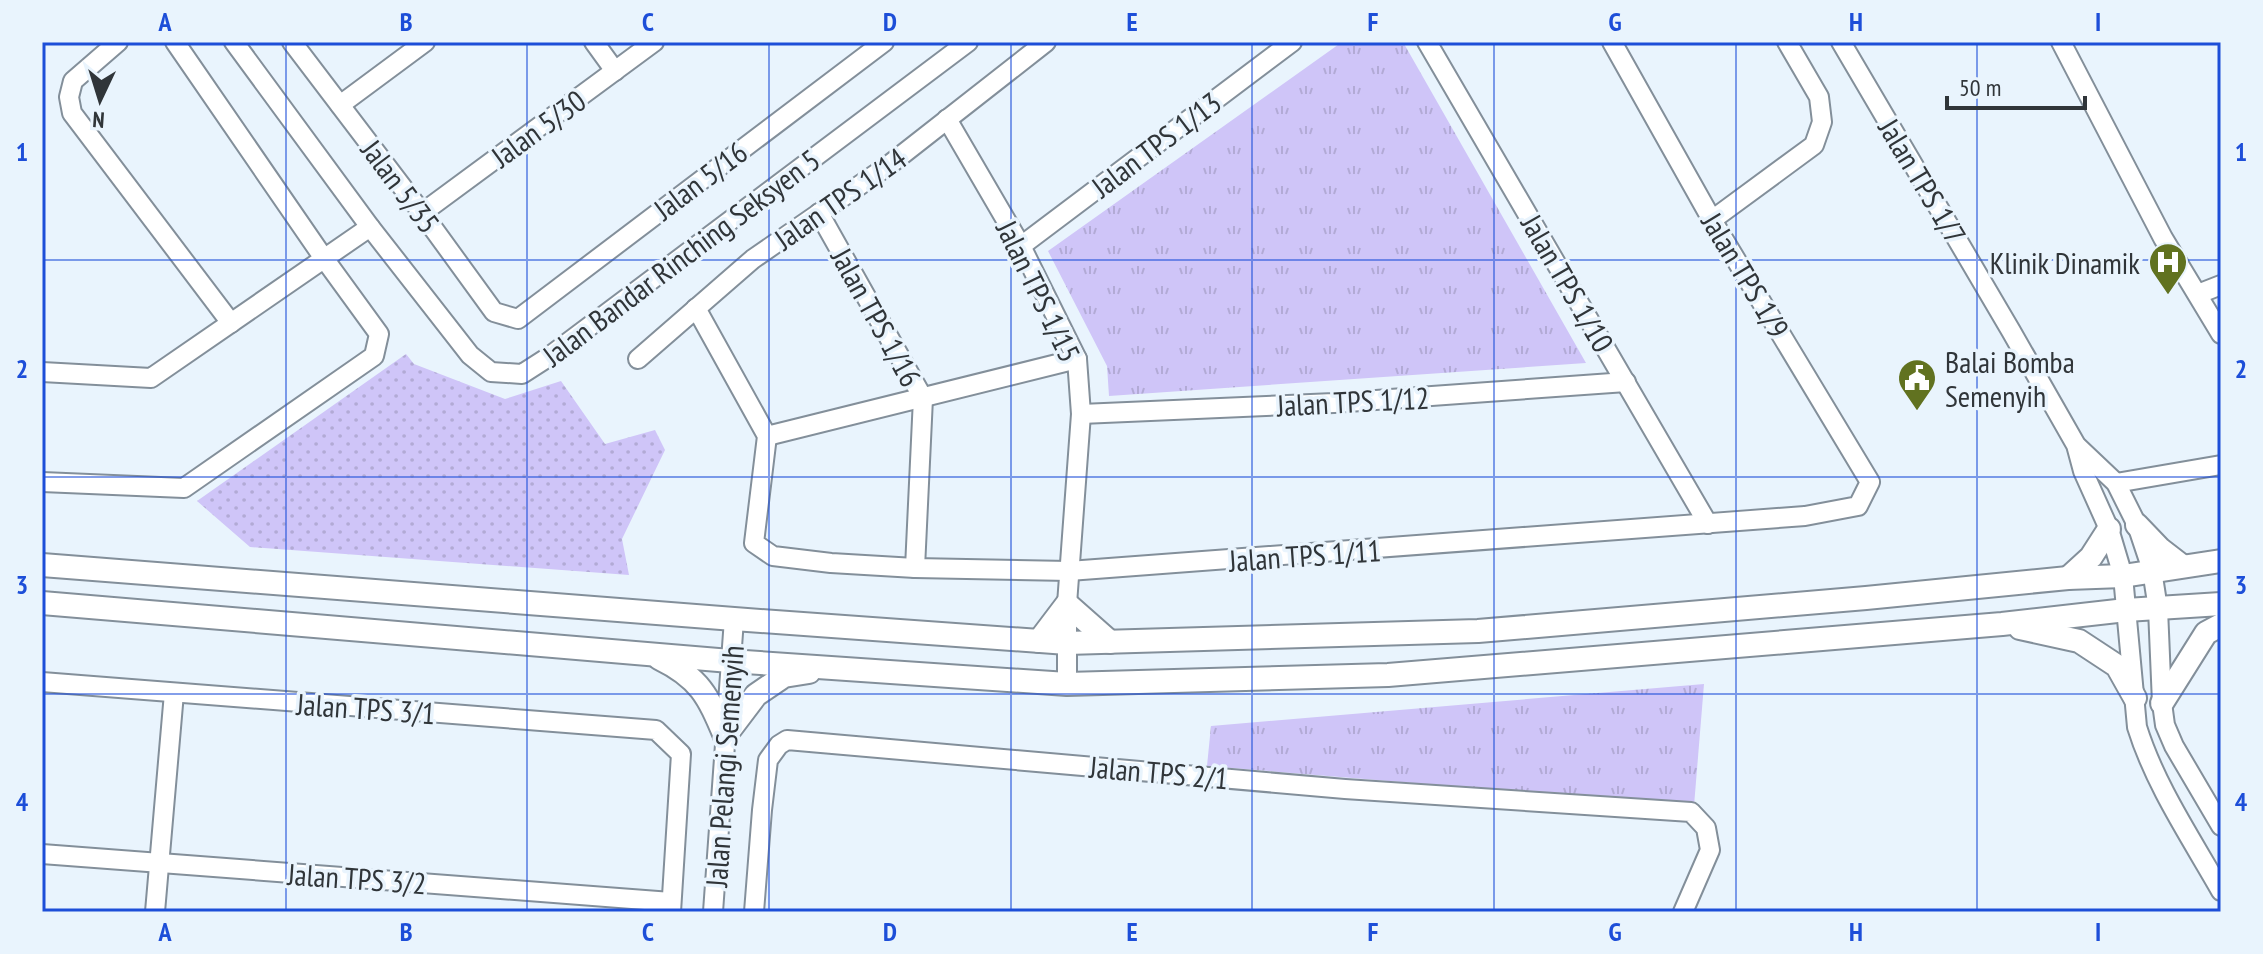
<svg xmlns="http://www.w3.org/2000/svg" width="2263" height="954" font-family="'PT Sans Narrow',sans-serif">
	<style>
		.grass { fill: url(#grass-dots) }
		.park { fill: url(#park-tufts) }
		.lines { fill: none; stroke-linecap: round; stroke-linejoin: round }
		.minor-casing { stroke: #838f9a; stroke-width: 22 }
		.tertiary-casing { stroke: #838f9a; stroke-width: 26 }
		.minor { stroke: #fff; stroke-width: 18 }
		.tertiary { stroke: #fff; stroke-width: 22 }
		.grid { fill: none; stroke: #1d4ed8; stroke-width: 2; stroke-opacity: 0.55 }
		.labels { text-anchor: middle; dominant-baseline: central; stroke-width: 7; stroke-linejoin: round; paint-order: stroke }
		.street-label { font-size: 30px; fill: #303539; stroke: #e9f4fd }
		.poi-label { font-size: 30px; fill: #303539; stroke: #e9f4fd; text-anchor: end }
		.neatline { fill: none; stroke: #1d4ed8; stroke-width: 3 }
		.grid-label { font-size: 26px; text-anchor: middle; font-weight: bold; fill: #1d4ed8 }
	</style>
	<defs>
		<pattern id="grass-dots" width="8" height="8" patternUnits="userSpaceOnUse" patternTransform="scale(2)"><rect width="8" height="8" fill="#cfc5f8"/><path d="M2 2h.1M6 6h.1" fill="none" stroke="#b2aad5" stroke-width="1.8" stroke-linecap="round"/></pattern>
		<pattern id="park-tufts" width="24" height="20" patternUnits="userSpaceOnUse" patternTransform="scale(2)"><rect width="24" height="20" fill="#cfc5f8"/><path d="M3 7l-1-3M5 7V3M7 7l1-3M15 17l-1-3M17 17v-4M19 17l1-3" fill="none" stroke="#b2aad5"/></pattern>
	</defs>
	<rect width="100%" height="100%" fill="#e9f4fd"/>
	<path class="grass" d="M406,354L414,364L505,399L561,381L605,444L655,430L665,450L622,539L629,575L250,547L197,501Z"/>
	<g class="park">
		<path d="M1342,42H1403L1586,363L1109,396L1107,366L1048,251Z"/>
		<path d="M1704,684L1694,806L1207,766L1211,726Z"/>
	</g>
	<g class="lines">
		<defs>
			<g id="minor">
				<path d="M118,42L73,81L69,97L72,113L231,323"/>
				<path d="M234,42L370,227L470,355L491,372L522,374L550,356L968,42"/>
				<path d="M292,42L422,213L494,312L518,319L884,42"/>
				<path d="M594,42L615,71"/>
				<path d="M1427,42L1708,524"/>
				<path d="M1841,42L2011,331L2076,445L2083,471L2109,529L2123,576L2137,727C2155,785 2191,838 2221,891"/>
				<path d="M2061,42L2163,238L2221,334"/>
				<path d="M340,105L425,42"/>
				<path d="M947,119L1021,246L1077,359L1081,414L1067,604V684"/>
				<path d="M422,213L654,42"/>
				<path d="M819,213L923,398L915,568"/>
				<path d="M1712,220L1814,145L1822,122L1819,97L1787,42"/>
				<path d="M1021,246L1292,42"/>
				<path d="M2198,294L2221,285"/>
				<path d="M696,308L767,436L754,543L773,556L831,563L915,568L1069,571L1805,516L1858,506L1870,482L1712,220L1612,42"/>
				<path d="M638,359L753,259L889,165L1046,42"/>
				<path d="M42,372L151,378L370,227"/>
				<path d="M1081,414L1334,403L1626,382"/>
				<path d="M767,436L1077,359"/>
				<path d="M2078,447L2116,483L2137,525L2152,570L2158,609L2162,703L2165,725L2174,746L2221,826"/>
				<path d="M42,482L184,488L374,356L379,334L323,257L175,42"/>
				<path d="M2116,483L2221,465"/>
				<path d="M42,682L656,730L681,754L671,912"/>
				<path d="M42,854L671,902"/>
				<path d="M155,912L174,693"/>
				<path d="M713,912L734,619"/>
				<path d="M754,912L762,810L768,760L779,745L787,740L1345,789L1691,812L1706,828L1710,850L1683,912"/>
			</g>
			<g id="tertiary">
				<path d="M2137,525L2160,549L2182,566"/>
				<path d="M42,565L734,619L1067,643L1478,631L1866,598L2068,578L2123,576L2221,561"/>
				<path d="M2068,578L2091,557L2109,529"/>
				<path d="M42,603L730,661L1067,684L1388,675L2002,624L2126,610L2221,604"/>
				<path d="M2020,628L2079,641L2117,666L2135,698"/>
				<path d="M1039,641L1067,604L1110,642"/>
				<path d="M659,658C700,678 708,696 725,736"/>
				<path d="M2162,703L2206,633L2221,625"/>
				<path d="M725,736L756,695L784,676L809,672"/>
			</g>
		</defs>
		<use href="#minor" class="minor-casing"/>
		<use href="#tertiary" class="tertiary-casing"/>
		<use href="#minor" class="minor"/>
		<use href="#tertiary" class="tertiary"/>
	</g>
	<path class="grid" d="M286,42V912M527,42V912M769,42V912M1011,42V912M1252,42V912M1494,42V912M1736,42V912M1977,42V912M42,260H2221M42,477H2221M42,694H2221"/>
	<defs>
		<symbol id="hospital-pin" viewBox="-11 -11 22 30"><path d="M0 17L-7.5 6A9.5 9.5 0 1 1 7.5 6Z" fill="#617220" stroke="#e9f4fd"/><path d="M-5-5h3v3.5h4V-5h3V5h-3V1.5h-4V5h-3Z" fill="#fff"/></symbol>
		<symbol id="civic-pin" viewBox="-11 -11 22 30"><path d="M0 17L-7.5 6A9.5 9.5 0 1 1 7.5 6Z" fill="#617220" stroke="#e9f4fd"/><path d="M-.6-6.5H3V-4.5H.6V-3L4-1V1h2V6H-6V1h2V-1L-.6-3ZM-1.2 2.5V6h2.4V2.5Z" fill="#fff"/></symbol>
	</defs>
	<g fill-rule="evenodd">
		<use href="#hospital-pin" x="2146" y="240" width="44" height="60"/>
		<use href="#civic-pin" x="1895" y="356" width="44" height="60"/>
	</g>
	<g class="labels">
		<g class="street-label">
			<text transform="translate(538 128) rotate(-36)">Jalan 5/30</text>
			<text transform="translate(1156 144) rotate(-37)">Jalan TPS 1/13</text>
			<text transform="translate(700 180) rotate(-37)">Jalan 5/16</text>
			<text transform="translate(1923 181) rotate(59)">Jalan TPS 1/7</text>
			<text transform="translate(401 186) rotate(53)">Jalan 5/35</text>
			<text transform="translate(840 198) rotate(-35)">Jalan TPS 1/14</text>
			<text transform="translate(681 257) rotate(-37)">Jalan Bandar Rinching Seksyen 5</text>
			<text transform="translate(1746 275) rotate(59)">Jalan TPS 1/9</text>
			<text transform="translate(1568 283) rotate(60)">Jalan TPS 1/10</text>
			<text transform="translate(1039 291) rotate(64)">Jalan TPS 1/15</text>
			<text transform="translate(877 317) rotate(61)">Jalan TPS 1/16</text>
			<text transform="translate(1353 401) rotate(-3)">Jalan TPS 1/12</text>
			<text transform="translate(1305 555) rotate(-4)">Jalan TPS 1/11</text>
			<text transform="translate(366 708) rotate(4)">Jalan TPS 3/1</text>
			<text transform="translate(724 766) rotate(-86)">Jalan Pelangi Semenyih</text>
			<text transform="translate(1159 772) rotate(5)">Jalan TPS 2/1</text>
			<text transform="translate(357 878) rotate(4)">Jalan TPS 3/2</text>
		</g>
		<g class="poi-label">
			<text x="2140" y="262">Klinik Dinamik</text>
			<text x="1945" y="361" text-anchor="start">Balai Bomba<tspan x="1945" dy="34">Semenyih</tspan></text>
		</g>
	</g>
	<rect width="2263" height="954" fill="none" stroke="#e9f4fd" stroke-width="88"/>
	<g transform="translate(100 100) rotate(184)" stroke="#e9f4fd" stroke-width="6" paint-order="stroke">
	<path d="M0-6L14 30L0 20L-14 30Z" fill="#303539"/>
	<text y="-12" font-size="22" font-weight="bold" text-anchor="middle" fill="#303539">N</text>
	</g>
	<path d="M1947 96v12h138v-12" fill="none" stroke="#303539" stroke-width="4"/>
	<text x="1959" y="96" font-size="24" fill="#303539" stroke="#e9f4fd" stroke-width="6" paint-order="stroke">50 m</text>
	<rect x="44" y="44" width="2175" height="866" class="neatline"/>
	<g class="grid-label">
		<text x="165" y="31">A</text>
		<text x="406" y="31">B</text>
		<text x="648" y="31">C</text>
		<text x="890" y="31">D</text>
		<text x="1132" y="31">E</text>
		<text x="1373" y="31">F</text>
		<text x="1615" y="31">G</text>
		<text x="1856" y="31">H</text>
		<text x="2098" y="31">I</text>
		<text x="22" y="161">1</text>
		<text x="2241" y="161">1</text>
		<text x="22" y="378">2</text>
		<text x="2241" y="378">2</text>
		<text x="22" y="594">3</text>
		<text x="2241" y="594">3</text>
		<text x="22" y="811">4</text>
		<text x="2241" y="811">4</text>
		<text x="165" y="941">A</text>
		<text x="406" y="941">B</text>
		<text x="648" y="941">C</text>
		<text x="890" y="941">D</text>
		<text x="1132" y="941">E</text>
		<text x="1373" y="941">F</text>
		<text x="1615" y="941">G</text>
		<text x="1856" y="941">H</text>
		<text x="2098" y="941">I</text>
	</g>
</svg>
